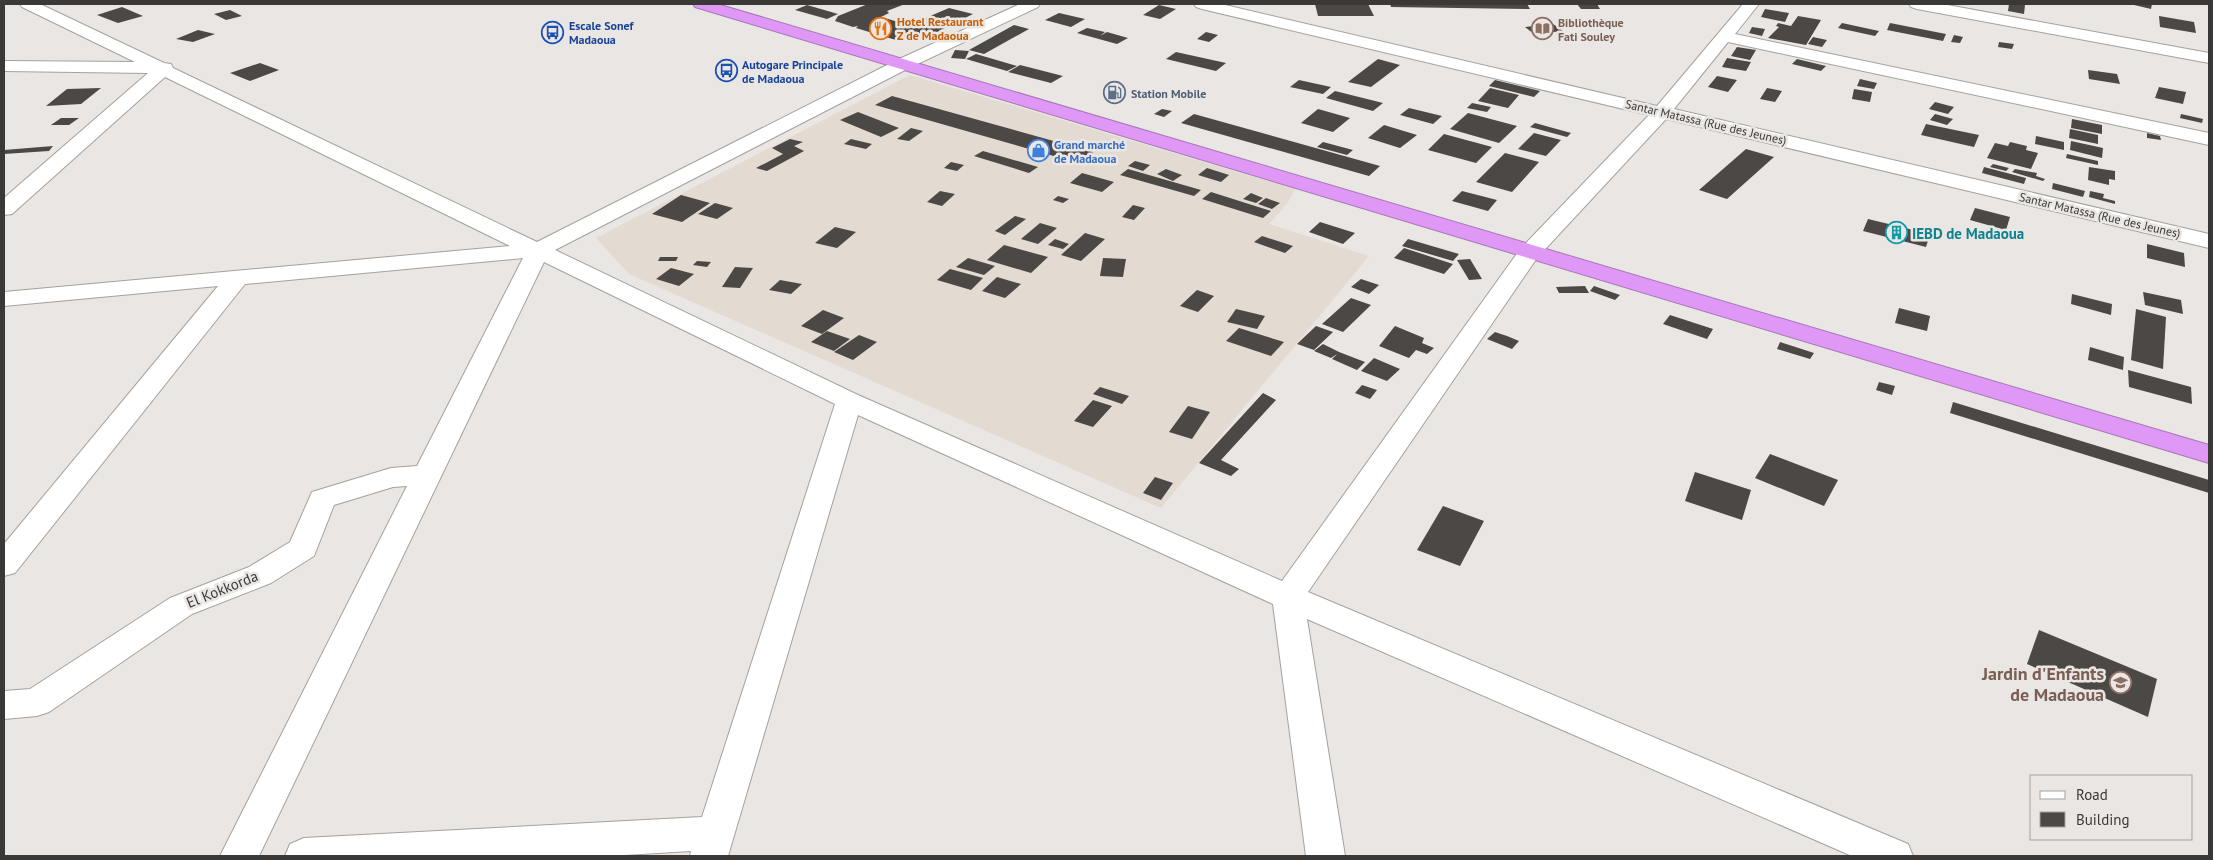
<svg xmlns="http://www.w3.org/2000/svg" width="2213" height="860" font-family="'PT Sans',sans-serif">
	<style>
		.built { fill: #e3dad1 }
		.building { fill: #4b4845 }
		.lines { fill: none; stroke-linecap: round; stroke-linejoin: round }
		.minor-casing { stroke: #a4a19e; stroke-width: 2 }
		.highway-casing { stroke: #a577b4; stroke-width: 2 }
		.minor { fill: #fff; fill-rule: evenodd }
		.highway { fill: #df98f6; fill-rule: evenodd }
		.labels { text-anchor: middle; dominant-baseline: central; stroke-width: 5; stroke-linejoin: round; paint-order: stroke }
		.far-food-label { font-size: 12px; font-weight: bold; fill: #c56008; stroke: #eae6e3; text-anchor: start }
		.far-education-label { font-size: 12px; font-weight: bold; fill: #785e54; stroke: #eae6e3; text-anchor: start }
		.far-transit-label { font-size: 12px; font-weight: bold; fill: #164399; stroke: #eae6e3; text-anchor: start }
		.far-service-label { font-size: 12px; font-weight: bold; fill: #4e5e75; stroke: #eae6e3; text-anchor: start }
		.far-street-label { font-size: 12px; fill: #3a3938; stroke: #eae6e3 }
		.far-shop-label { font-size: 12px; font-weight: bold; fill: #366cbe; stroke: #eae6e3; text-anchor: start }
		.culture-label { font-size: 15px; font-weight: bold; fill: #0d838f; stroke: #eae6e3; text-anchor: start }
		.street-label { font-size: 15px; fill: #3a3938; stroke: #eae6e3 }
		.near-education-label { font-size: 18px; font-weight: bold; fill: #785e54; stroke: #eae6e3; text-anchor: end }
	</style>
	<rect width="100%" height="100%" fill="#eae6e3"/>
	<path class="built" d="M910,75L1295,189L1287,204L1269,224L1369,256L1161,508L629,274L596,238Z"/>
	<g class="building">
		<path d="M868,4H905L887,11L889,13L881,17L909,25L949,8L973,14L925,38L910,40L902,38L900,40H896L856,28L858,26L853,27L835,21L838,16Z"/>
		<path d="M1315,4H1368L1374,16H1318Z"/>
		<path d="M1390,4H1527L1530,9L1391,7Z"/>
		<path d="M1577,4H1597L1600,9H1581Z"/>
		<path d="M2009,4L2025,5L2024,14L2008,11Z"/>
		<path d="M2130,4H2152L2151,9Z"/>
		<path d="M807,5L838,14L827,19L795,10Z"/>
		<path d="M1159,5L1176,9L1160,19L1143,15Z"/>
		<path d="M122,7L143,16L118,23L97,15Z"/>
		<path d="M1765,9L1789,13L1785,22L1761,17Z"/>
		<path d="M230,10L242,16L226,20L214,14Z"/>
		<path d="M1059,13L1085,19L1071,27L1045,20Z"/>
		<path d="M1798,16L1821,20L1806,45L1768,38L1779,27L1776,26L1778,23L1791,26Z"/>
		<path d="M2159,16L2194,22L2196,33L2160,27Z"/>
		<path d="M1842,23L1879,31L1875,36L1838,28Z"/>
		<path d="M1890,23L1946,34L1943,41L1887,30Z"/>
		<path d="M1553,24L1563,31L1534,34L1525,27Z"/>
		<path d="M1014,25L1029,29L984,54L969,50Z"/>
		<path d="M1752,27L1765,29L1762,36L1749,33Z"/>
		<path d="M1087,28L1105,32L1100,36L1107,32L1128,38L1117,44L1077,33Z"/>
		<path d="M198,30L215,34L193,42L176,39Z"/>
		<path d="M1206,32L1218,35L1209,42L1197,39Z"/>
		<path d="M1954,35L1963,37L1960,43L1951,42Z"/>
		<path d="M1813,37L1827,40L1822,47L1808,44Z"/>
		<path d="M1999,42L2014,44L2012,49L1998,47Z"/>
		<path d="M1737,47L1756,50L1750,60L1731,56Z"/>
		<path d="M955,50L969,51L965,59L951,58Z"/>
		<path d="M1176,52L1226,63L1216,71L1166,59Z"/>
		<path d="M976,54L1017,66L1007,71L966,59Z"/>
		<path d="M1727,58L1751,62L1746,71L1722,67Z"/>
		<path d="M1378,59L1400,65L1371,87L1348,82Z"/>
		<path d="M1797,59L1826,66L1821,71L1792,64Z"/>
		<path d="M260,63L279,70L250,81L230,73Z"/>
		<path d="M1020,65L1063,76L1051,83L1008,72Z"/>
		<path d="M2088,70L2117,74L2120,84L2089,79Z"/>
		<path d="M1717,76L1737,80L1728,92L1708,87Z"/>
		<path d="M1860,79L1877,83L1874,89L1857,86Z"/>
		<path d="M1299,80L1331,87L1323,94L1290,87Z"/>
		<path d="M1495,80L1540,91L1534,97L1489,86Z"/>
		<path d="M2159,87L2186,92L2183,104L2155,98Z"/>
		<path d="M101,88L81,104L46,106L67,89Z"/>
		<path d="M1490,88L1519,95L1508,108L1478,101Z"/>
		<path d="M1767,88L1782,91L1775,102L1760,99Z"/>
		<path d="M1854,89L1872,92L1870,102L1852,99Z"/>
		<path d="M1335,91L1383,103L1373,111L1326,98Z"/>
		<path d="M892,96L1093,152L1078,163L875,105Z"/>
		<path d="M1935,102L1954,107L1948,114L1929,109Z"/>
		<path d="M1472,103L1491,107L1487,112L1467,108Z"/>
		<path d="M1409,108L1442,116L1433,124L1400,115Z"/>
		<path d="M1162,109L1172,111L1164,117L1154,114Z"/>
		<path d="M1318,109L1350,118L1333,132L1301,123Z"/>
		<path d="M858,112L899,128L881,137L840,120Z"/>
		<path d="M1468,113L1517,126L1499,143L1450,129Z"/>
		<path d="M1194,114L1380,166L1369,176L1181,123Z"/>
		<path d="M1935,114L1953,119L1947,125L1930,120Z"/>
		<path d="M2181,114L2203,119L2202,123L2180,118Z"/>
		<path d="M61,118H79L69,125H51Z"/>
		<path d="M2072,119L2102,125V134L2071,128Z"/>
		<path d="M1535,123L1571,133L1567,137L1530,127Z"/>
		<path d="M1926,124L1979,135L1974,147L1921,135Z"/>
		<path d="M1384,125L1417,135L1400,148L1368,138Z"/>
		<path d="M911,128L923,131L909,141L897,139Z"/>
		<path d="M2070,129L2098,135V144L2069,138Z"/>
		<path d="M1534,133L1561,140L1546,156L1518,149Z"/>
		<path d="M2147,133L2160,136L2161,140L2147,138Z"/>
		<path d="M1444,134L1492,147L1476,163L1428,150Z"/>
		<path d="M2036,136L2064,142V150L2035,144Z"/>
		<path d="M790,139L803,142L794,146L804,151L767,171L756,168L783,154L772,148Z"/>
		<path d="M851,139L872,144L866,149L844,144Z"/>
		<path d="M2071,141L2103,148L2102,158L2070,150Z"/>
		<path d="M1323,142L1353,150L1347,155L1317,147Z"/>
		<path d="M2010,142L2027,146L2026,150L2038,153L2031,169L1987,158L1995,143L2008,146Z"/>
		<path d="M53,146L49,151L4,154V150Z"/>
		<path d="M1746,149L1774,157L1727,199L1699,190Z"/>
		<path d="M983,151L1038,167L1029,173L974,156Z"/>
		<path d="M1505,153L1539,162L1512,192L1476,182Z"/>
		<path d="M2067,154L2098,161V165L2066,158Z"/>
		<path d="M1135,161L1150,165L1143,171L1128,166Z"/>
		<path d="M951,162L964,165L957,171L944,168Z"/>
		<path d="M1993,164L2009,168L2006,171L1990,167Z"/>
		<path d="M1984,167L2026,178L2024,184L1982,173Z"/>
		<path d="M2089,167L2115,171V180L2109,179V185L2088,180Z"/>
		<path d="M1207,168L1229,175L1221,182L1198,175Z"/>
		<path d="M1128,169L1201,190L1194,196L1120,175Z"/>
		<path d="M1166,169L1182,175L1173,181L1157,174Z"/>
		<path d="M2015,169L2037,173L2036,176L2045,179L2043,181L2012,172Z"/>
		<path d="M1082,173L1114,182L1102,192L1070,183Z"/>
		<path d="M2053,183L2085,191L2083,197L2052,189Z"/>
		<path d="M940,191L955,194L942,206L927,202Z"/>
		<path d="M1462,191L1497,200L1488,211L1452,201Z"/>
		<path d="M2090,191L2104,194L2103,198L2115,201V204L2089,197Z"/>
		<path d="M1211,192L1271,211L1263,218L1202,199Z"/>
		<path d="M1251,193L1263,198L1256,203L1243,199Z"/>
		<path d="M681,195L710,203L682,222L652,214Z"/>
		<path d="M1058,196L1069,199L1063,203L1053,200Z"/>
		<path d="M1266,198L1280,203L1272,209L1258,204Z"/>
		<path d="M715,203L733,208L717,219L698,214Z"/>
		<path d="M1133,205L1145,208L1134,220L1122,217Z"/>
		<path d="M1975,208L2010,217L2006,230L1970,220Z"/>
		<path d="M1015,216L1026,219L1005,235L995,231Z"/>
		<path d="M1868,219L1930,234L1926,247L1863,231Z"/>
		<path d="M1320,222L1355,233L1343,244L1309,232Z"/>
		<path d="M1040,223L1057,228L1038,244L1021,239Z"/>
		<path d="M835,227L856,232L837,248L815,243Z"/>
		<path d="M1085,233L1105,239L1081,261L1061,255Z"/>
		<path d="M1262,236L1293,246L1285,253L1254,242Z"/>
		<path d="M1055,239L1069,244L1063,249L1048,245Z"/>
		<path d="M1408,239L1459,254L1453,261L1402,246Z"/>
		<path d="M2147,244L2184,253L2185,267L2147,258Z"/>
		<path d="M1004,245L1048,257L1031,273L987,260Z"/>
		<path d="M1404,248L1453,264L1444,274L1394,258Z"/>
		<path d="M660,257H678L676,261H658Z"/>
		<path d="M968,258L995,266L984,275L956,267Z"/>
		<path d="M1103,258L1126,259L1123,277L1100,276Z"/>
		<path d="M1470,259L1482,279L1469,280L1457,260Z"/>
		<path d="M697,261L711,262L707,267L693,265Z"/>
		<path d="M735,267L753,268L740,288L722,287Z"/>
		<path d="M671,268L694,274L679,286L656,279Z"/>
		<path d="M950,269L983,278L971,290L937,280Z"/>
		<path d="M997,277L1021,284L1005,298L982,291Z"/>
		<path d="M1361,279L1379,285L1369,294L1351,287Z"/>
		<path d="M780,280L802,284L791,294L769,290Z"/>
		<path d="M1585,286L1589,293H1559L1556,287Z"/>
		<path d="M1594,286L1620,295L1615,300L1590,291Z"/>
		<path d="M1197,290L1214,296L1198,312L1180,306Z"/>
		<path d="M2143,292L2181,300L2183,314L2145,305Z"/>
		<path d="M2072,294L2112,304L2111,315L2071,304Z"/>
		<path d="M1351,298L1371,305L1343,332L1322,324Z"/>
		<path d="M1899,308L1930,316L1927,331L1895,323Z"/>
		<path d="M1236,309L1265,316L1257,329L1227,322Z"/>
		<path d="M2136,309L2166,317L2163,369L2131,360Z"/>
		<path d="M823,310L844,318L822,334L801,326Z"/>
		<path d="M1670,315L1713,329L1707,339L1663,324Z"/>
		<path d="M1316,326L1333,332L1314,350L1297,344Z"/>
		<path d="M1395,326L1424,338L1422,343L1434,348L1427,354L1416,350L1409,358L1379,346Z"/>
		<path d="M1239,328L1284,342L1271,356L1226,341Z"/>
		<path d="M827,331L850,339L834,351L811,342Z"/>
		<path d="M1495,332L1507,336L1519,341L1512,349L1487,339Z"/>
		<path d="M859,335L877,342L853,360L834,352Z"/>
		<path d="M1780,342L1814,353L1810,359L1777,349Z"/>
		<path d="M1323,344L1339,352L1365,362L1357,370L1332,359L1337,354L1331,358L1314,351Z"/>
		<path d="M2090,347L2124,357L2123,370L2088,360Z"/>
		<path d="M1374,358L1400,369L1387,381L1361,371Z"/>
		<path d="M2128,370L2191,387L2192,404L2129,387Z"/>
		<path d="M1879,382L1895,386L1892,395L1876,390Z"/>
		<path d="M1362,385L1377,390L1370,399L1355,393Z"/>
		<path d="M1100,387L1129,396L1122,404L1093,394Z"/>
		<path d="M1263,393L1276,400L1221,460L1239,469L1231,476L1199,463Z"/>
		<path d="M1093,400L1112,406L1093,427L1074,421Z"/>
		<path d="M1953,402L2209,480V493L1950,413Z"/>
		<path d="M1188,406L1210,412L1192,439L1169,432Z"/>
		<path d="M1770,454L1838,480L1824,506L1755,478Z"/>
		<path d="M1695,472L1751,490L1742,520L1685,501Z"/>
		<path d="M1155,477L1173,483L1161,500L1143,493Z"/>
		<path d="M1443,506L1484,521L1460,566L1417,550Z"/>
		<path d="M2039,630L2157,679L2148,717L2027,664Z"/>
	</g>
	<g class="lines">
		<defs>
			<g id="minor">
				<path d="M20,4H40L164,63L171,64L173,68L537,242L897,60L1020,4H1040L1038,7L909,68L555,250L858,395L1282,581L1521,248L1649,115L1202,9L1196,7L1194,4H1221L1657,106L1743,4H1759L1735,34L2209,133V145L1728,42L1674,109L2209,234V248L1666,119L1537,258L1308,592L1908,844L1913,856H1852L1307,619L1345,856H1306L1273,604L858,415L728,856H690L691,851L608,856H285L290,844L304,838L702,817L835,404L544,262L259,856H220L407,486L393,487L334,505L314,556L271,583L192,614L49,712L37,716L4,719V691L30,689L170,598L249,567L290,542L312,492L391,468L417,466L523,258L245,284L15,573L4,576V544L218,286L4,306V292L510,246L165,77L12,214L4,215V198L148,73L4,71V61L135,62L22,7Z"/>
				<path d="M1909,4H1942L2209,53V63L1917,9L1911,7Z"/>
			</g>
			<path id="highway" d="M693,4H717L2209,445V463L695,7Z"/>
		</defs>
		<use href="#minor" class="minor-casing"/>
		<use href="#highway" class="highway-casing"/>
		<use href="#minor" class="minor"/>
		<use href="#highway" class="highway"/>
	</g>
	<defs>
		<symbol id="restaurant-ring" viewBox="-11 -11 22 22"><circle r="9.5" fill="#eae6e3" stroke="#e8710a" stroke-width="1.5"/><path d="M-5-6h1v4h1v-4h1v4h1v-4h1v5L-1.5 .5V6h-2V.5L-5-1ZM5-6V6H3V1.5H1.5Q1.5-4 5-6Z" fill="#e8710a"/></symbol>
		<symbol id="library-ring" viewBox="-11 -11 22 22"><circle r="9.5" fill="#eae6e3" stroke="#8d6e63" stroke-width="1.5"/><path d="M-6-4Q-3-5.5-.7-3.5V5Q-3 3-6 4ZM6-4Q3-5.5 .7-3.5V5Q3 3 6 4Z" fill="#8d6e63"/></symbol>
		<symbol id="bus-ring" viewBox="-11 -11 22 22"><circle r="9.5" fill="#eae6e3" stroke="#1a4fb4" stroke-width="1.5"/><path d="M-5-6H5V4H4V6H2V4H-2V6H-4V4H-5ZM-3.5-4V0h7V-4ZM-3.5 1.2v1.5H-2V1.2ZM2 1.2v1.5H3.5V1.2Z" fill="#1a4fb4"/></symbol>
		<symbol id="fuel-ring" viewBox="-11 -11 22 22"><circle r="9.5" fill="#eae6e3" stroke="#5c6f8a" stroke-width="1.5"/><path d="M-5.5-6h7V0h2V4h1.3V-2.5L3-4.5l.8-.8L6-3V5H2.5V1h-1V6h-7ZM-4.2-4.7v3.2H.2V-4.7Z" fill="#5c6f8a"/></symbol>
		<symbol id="shop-ring" viewBox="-11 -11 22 22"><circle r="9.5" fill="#eae6e3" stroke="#3f7fe0" stroke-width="1.5"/><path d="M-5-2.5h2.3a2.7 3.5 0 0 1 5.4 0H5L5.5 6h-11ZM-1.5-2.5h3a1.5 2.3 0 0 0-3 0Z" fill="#3f7fe0"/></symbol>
		<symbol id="building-ring" viewBox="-11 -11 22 22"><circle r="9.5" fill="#eae6e3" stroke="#0f9aa8" stroke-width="1.5"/><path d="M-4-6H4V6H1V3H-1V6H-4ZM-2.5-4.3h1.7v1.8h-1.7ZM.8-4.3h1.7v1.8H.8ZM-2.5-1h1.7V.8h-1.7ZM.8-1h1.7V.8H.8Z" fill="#0f9aa8"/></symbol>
		<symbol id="school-ring" viewBox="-11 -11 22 22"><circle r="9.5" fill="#eae6e3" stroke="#8d6e63" stroke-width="1.5"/><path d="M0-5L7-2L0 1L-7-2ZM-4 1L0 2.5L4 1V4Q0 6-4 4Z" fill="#8d6e63"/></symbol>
	</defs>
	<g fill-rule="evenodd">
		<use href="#restaurant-ring" x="868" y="16" width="25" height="25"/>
		<use href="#library-ring" x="1530" y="16" width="25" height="25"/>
		<use href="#bus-ring" x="540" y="20" width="25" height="25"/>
		<use href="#bus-ring" x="714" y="58" width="25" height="25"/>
		<use href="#fuel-ring" x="1102" y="80" width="25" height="25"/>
		<use href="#shop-ring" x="1026" y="138" width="25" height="25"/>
		<use href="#building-ring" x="1884" y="220" width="25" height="25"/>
		<use href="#school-ring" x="2108" y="670" width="25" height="25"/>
	</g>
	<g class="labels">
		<g class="far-food-label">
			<text x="897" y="21">Hotel Restaurant<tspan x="897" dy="14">Z de Madaoua</tspan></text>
		</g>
		<g class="far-education-label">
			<text x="1558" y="22">Bibliothèque<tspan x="1558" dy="14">Fati Souley</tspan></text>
		</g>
		<g class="far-transit-label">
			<text x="569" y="25">Escale Sonef<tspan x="569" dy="14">Madaoua</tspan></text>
			<text x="742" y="64">Autogare Principale<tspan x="742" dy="14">de Madaoua</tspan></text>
		</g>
		<g class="far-service-label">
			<text x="1131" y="93">Station Mobile</text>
		</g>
		<g class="far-street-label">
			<text transform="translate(1706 122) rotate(13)">Santar Matassa (Rue des Jeunes)</text>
			<text transform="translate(2100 215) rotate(13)">Santar Matassa (Rue des Jeunes)</text>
		</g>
		<g class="far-shop-label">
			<text x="1054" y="144">Grand marché<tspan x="1054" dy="14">de Madaoua</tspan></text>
		</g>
		<g class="culture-label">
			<text x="1912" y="233">IEBD de Madaoua</text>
		</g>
		<g class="street-label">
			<text transform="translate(222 589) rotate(-22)">El Kokkorda</text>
		</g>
		<g class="near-education-label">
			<text x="2104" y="673">Jardin d'Enfants<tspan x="2104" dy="21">de Madaoua</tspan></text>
		</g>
	</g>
	<rect width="2213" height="860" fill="none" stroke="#3a3938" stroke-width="10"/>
	<rect x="2030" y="775" width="162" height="65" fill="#eae6e3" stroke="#a4a19f"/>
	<rect x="2040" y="791" width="25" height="8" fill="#ffffff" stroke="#a4a19f"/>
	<text x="2076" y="800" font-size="15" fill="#3a3938">Road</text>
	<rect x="2040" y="812" width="25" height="15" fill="#4b4845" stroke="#a4a19f"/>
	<text x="2076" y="825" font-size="15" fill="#3a3938">Building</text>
</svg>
